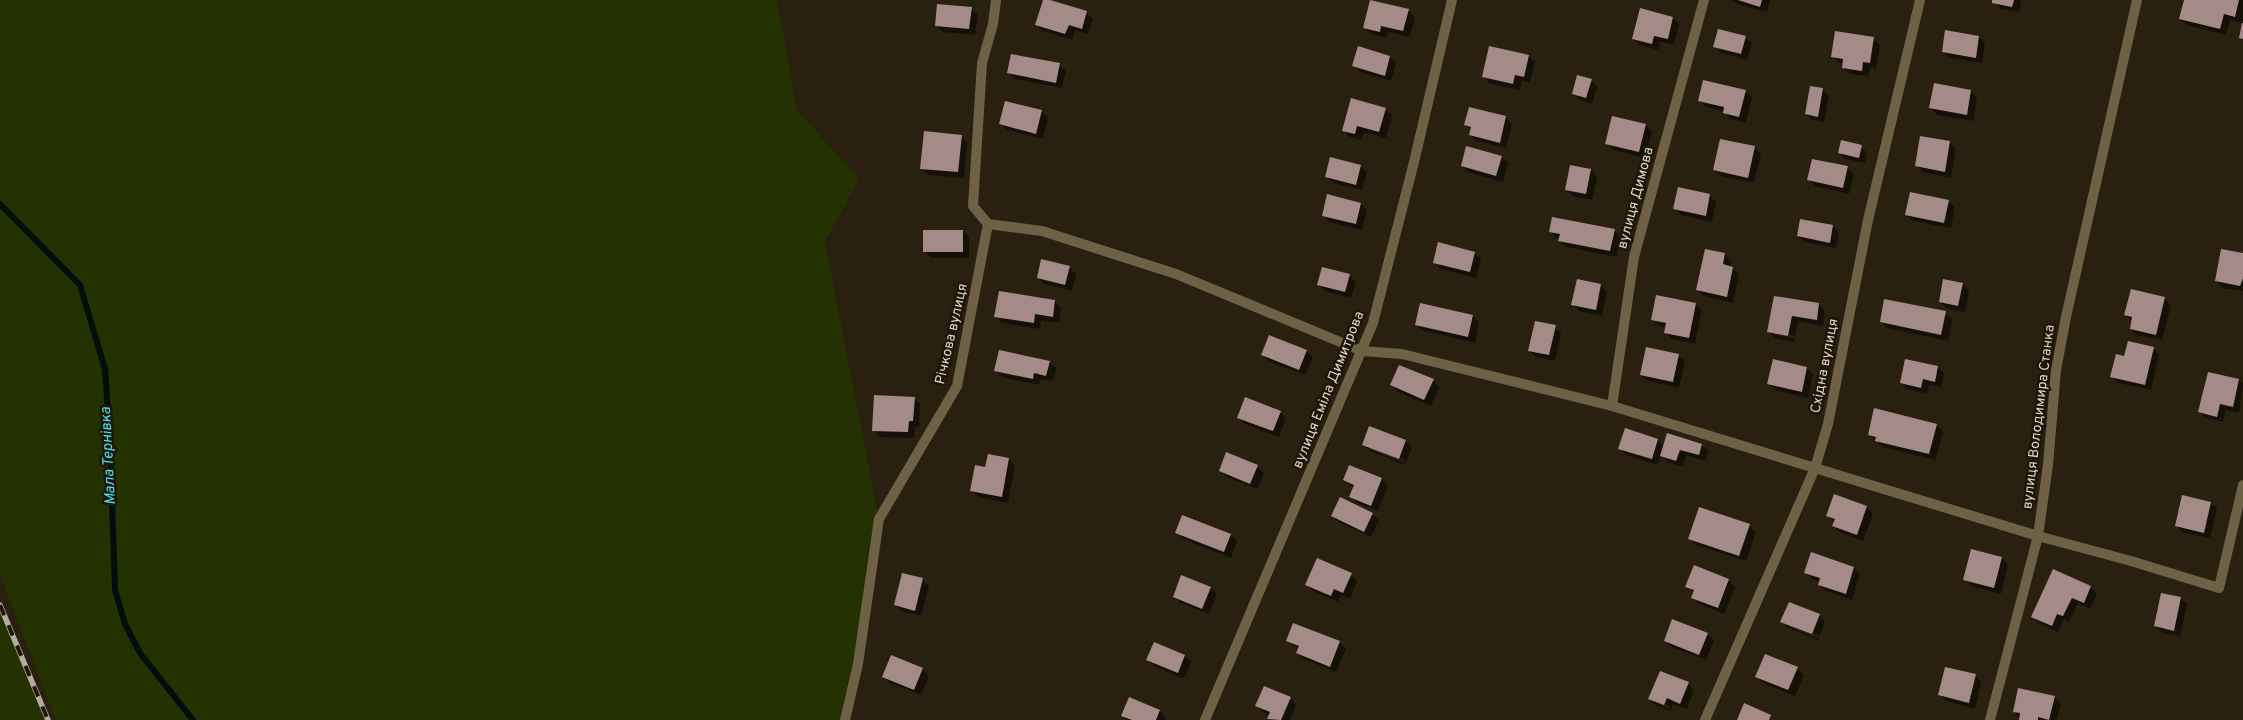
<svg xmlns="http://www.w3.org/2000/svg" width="2243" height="720" font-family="Overpass,sans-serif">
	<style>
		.green { fill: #243100 }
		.shadow { fill: #0007; fill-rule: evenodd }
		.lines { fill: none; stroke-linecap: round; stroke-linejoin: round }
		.stream { stroke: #020d0f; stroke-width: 6 }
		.building { fill: #a48b88 }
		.street { stroke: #6f6146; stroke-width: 10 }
		.rail-casing { stroke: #b3aca1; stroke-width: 5.5 }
		.rail { stroke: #201607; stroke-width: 4; stroke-dasharray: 11; stroke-linecap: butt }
		.labels { text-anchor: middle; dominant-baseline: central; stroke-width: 5; stroke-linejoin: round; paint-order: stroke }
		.street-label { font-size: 14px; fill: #dbd5cb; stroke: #201607 }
		.water-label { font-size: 15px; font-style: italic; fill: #46e0f5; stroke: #201607 }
	</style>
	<rect width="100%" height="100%" fill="#292010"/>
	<g class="green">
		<path d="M0,0H777L797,110L859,179L825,242L879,519L869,540L861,614L852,666L839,720H56L0,575Z"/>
		<path d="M0,610L41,711L45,720H0Z"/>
	</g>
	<g class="shadow">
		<path d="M1044,0L1086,13L1093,19L1088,34L1075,30L1072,40L1043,31L1036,25Z"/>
		<path d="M1732,0H1770L1767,12L1736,4Z"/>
		<path d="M1994,0H2021L2019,12L2000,9Z"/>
		<path d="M2185,0H2243V23L2230,20L2226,35L2187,25L2180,19Z"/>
		<path d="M971,8L978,15L975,35L943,32L936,26Z"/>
		<path d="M1408,10L1415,17L1410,37L1388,32L1386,38L1371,34L1365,28Z"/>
		<path d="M1673,18L1679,24L1674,45L1660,41L1658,50L1640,45L1633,39Z"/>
		<path d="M1745,37L1752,43L1747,60L1721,53L1715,46Z"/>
		<path d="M1979,37L1985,43L1982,63L1950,58L1943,52Z"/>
		<path d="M1873,38L1880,45L1876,69L1870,68L1868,76L1850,74L1843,67L1844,64L1839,63L1833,56Z"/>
		<path d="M1359,48L1390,57L1396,63L1391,81L1360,72L1354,65Z"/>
		<path d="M1528,56L1535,62L1530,83L1522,81L1520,90L1489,83L1483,76Z"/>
		<path d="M1059,65L1066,71L1062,88L1015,79L1009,73Z"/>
		<path d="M1591,80L1597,86L1592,104L1580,100L1573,94Z"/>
		<path d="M1822,90L1829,96L1824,122L1813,120L1806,114Z"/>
		<path d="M1745,91L1752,97L1746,123L1730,119L1724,111L1706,107L1699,100Z"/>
		<path d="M1971,91L1977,98L1973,121L1937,115L1931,108Z"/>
		<path d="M1385,109L1392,115L1386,138L1364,132L1361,140L1350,137L1343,130Z"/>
		<path d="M1041,111L1048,117L1043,139L1007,130L1001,124Z"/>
		<path d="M1505,117L1512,124L1506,148L1477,141L1470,135L1471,130L1466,125Z"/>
		<path d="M1646,125L1652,132L1645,158L1613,150L1607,144Z"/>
		<path d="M961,136L967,143L964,178L928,175L922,168Z"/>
		<path d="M1921,137L1950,143L1956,149L1951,178L1923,172L1916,165Z"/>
		<path d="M1861,146L1867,153L1865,163L1845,159L1839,152Z"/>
		<path d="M1754,147L1761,154L1754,183L1721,176L1714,170Z"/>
		<path d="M1501,157L1508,163L1503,182L1468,172L1462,166Z"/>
		<path d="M1360,166L1367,172L1362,190L1333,183L1326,176Z"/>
		<path d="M1847,167L1854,174L1849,194L1815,186L1809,180Z"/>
		<path d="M1591,170L1597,177L1592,200L1573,196L1566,190Z"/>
		<path d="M1710,196L1716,202L1712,222L1681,215L1675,208Z"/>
		<path d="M1948,201L1955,207L1951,228L1913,221L1907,215Z"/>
		<path d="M1361,204L1367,210L1362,230L1329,222L1323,215Z"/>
		<path d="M1833,226L1839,233L1836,248L1805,242L1798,236Z"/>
		<path d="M1614,230L1620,237L1617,257L1566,247L1550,232Z"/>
		<path d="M963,231L969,237V258H931L924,251Z"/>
		<path d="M1706,251L1725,254L1731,261L1730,267L1739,274L1733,303L1704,296L1698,290Z"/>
		<path d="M1474,253L1481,259L1476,278L1441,269L1434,262Z"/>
		<path d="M2243,254V291L2222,288L2216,281Z"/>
		<path d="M1069,267L1076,274L1072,291L1044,284L1038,277Z"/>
		<path d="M1349,275L1356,282L1351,298L1325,291L1319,285Z"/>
		<path d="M1577,281L1601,285L1607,292L1602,316L1579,311L1572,304Z"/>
		<path d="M1944,281L1963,284L1969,291L1965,312L1947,308L1940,302Z"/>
		<path d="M1775,297L1819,305L1825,311L1823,326L1798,321L1794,342L1775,338L1769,332ZM1774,332L1795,336L1794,338L1774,335Z"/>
		<path d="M2164,298L2171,305L2162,340L2137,335L2131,329L2133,322L2126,315Z"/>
		<path d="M1055,301L1061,308L1059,323L1041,320L1040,329L1002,323L996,316Z"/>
		<path d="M1695,304L1702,310L1695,344L1672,339L1666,333L1667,328L1659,326L1653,320Z"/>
		<path d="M1945,313L1952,319L1948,341L1887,328L1881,322Z"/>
		<path d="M1473,316L1479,323L1475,343L1423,331L1417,325Z"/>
		<path d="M1555,327L1561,333L1555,361L1536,357L1529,350Z"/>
		<path d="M2153,348L2159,355L2151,390L2118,383L2112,376L2125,358Z"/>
		<path d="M1306,351L1313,357L1306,375L1269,362L1263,355Z"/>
		<path d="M1678,355L1685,361L1679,388L1648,381L1641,375Z"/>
		<path d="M1049,362L1056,368L1053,381L1040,379L1039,385L1002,377L996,370Z"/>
		<path d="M1938,367L1944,373L1941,387L1929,385L1927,394L1907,389L1901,383Z"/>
		<path d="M1807,368L1813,374L1808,398L1775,390L1769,384Z"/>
		<path d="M2239,380L2243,384L2239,413L2226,410L2223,422L2206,418L2200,412Z"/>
		<path d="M1433,381L1439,387L1431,406L1398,392L1392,385Z"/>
		<path d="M914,398L920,404L919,427H915L914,438L880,437L874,430Z"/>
		<path d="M1280,412L1286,418L1279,437L1245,424L1239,418Z"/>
		<path d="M1936,425L1943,431L1936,460L1883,447L1869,434Z"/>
		<path d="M1658,440L1664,447L1701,445L1708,451L1705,461L1686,455L1683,467L1668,462L1661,455L1658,465L1626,455L1620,448Z"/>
		<path d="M1406,441L1412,448L1405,465L1370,451L1363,445ZM1369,446L1405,460L1404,463L1369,449Z"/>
		<path d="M1008,459L1015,466L1008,503L978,497L972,490L986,469Z"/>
		<path d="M1257,466L1264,473L1257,489L1227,477L1220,470Z"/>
		<path d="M1349,466L1382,479L1388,486L1378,511L1357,503L1350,496L1354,488L1344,480Z"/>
		<path d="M1835,496L1866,507L1873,514L1863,541L1840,532L1834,526V522L1828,515Z"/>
		<path d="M2211,503L2217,509L2210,538L2182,532L2176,525Z"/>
		<path d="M1372,514L1379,520L1371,537L1339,522L1332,516Z"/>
		<path d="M1749,525L1756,532L1746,561L1696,545L1690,539Z"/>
		<path d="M1176,533L1231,535L1237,541L1231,558L1183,539Z"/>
		<path d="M1972,550L2002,558L2008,565L2001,594L1971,586L1964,579Z"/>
		<path d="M1812,554L1854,568L1860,574L1852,600L1826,591L1819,585L1821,582L1812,579L1806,572Z"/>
		<path d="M2054,570L2091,587L2097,594L2090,609L2078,603L2069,622L2064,619L2058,632L2039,623L2033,617Z"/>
		<path d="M1351,575L1357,581L1350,599L1341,595L1338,602L1313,591L1307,585Z"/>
		<path d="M922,579L929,586L921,616L902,611L895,605Z"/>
		<path d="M1728,580L1735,587L1724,614L1699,604L1692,597L1694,593L1687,586Z"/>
		<path d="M1210,588L1217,594L1209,614L1181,603L1174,597Z"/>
		<path d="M2180,598L2187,604L2180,636L2162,633L2156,626Z"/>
		<path d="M1819,615L1825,622L1818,640L1788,628L1782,622ZM1788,624L1818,635L1817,638L1788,626Z"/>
		<path d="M1707,634L1714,641L1706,660L1672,647L1665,641Z"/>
		<path d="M1287,641L1339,642L1346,649L1336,672L1304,659L1297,653L1299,649Z"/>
		<path d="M1154,643L1185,656L1191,662L1184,679L1154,666L1148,660Z"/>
		<path d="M891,657L923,669L929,676L921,695L890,683L883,676Z"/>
		<path d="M1797,668L1804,675L1795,696L1763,683L1757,677Z"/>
		<path d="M1975,675L1981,682L1975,709L1946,701L1940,695Z"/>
		<path d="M1688,683L1694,690L1687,709L1673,704L1670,711L1656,705L1650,699ZM1656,701L1670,706L1669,709L1656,703Z"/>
		<path d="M2054,697L2061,704L2057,720H2020L2014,711Z"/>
		<path d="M1290,698L1296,704L1290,720H1269L1270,715L1263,712L1257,706Z"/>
		<path d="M1160,711L1166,718L1165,720H1127L1122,715Z"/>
	</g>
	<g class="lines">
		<path class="stream" d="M0,204L80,285L105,369L110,442L115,590L125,624L140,653L193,720"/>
	</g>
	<g class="building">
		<path d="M1043,0H1050L1087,11L1082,29L1069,25L1065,34L1035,25Z"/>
		<path d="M1370,0L1409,9L1403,31L1381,26L1380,32L1363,28Z"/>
		<path d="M1738,0H1762L1760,7Z"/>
		<path d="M1992,0H2014L2012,7L1992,3Z"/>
		<path d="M2184,0H2239L2235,17L2224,14L2220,29L2179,19Z"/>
		<path d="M937,4L972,7L969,29L935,26Z"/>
		<path d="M1640,8L1673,17L1668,39L1654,36L1652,44L1632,39Z"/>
		<path d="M2242,23H2243V39L2239,38Z"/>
		<path d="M1718,29L1746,36L1741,54L1713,47Z"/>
		<path d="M1945,30L1979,36L1976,58L1942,52Z"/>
		<path d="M1835,31L1874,37L1870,63L1863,62L1862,71L1842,68L1843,59L1831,57Z"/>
		<path d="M1358,46L1390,56L1385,76L1352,66Z"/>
		<path d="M1489,46L1529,55L1524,77L1515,75L1513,84L1482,77Z"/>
		<path d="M1011,54L1060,63L1056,83L1007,73Z"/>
		<path d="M1577,75L1592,79L1586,98L1572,94Z"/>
		<path d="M1703,80L1746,90L1739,117L1723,113L1724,107L1698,101Z"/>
		<path d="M1934,83L1971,90L1967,115L1929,108Z"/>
		<path d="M1810,86L1823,88L1818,117L1805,114Z"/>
		<path d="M1351,98L1386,108L1379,132L1357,126L1355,134L1342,131Z"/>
		<path d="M1005,101L1042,110L1036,134L999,124Z"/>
		<path d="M1469,107L1506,116L1500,143L1469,135L1471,127L1464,125Z"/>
		<path d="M1612,116L1646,124L1639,152L1605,144Z"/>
		<path d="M924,131L962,135L958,172L920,169Z"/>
		<path d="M1920,136L1950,141L1945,172L1915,166Z"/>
		<path d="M1720,139L1755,146L1748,178L1713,170Z"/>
		<path d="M1841,140L1862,145L1859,158L1838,153Z"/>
		<path d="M1466,146L1502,156L1496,176L1461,166Z"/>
		<path d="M1330,157L1361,165L1356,185L1325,177Z"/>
		<path d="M1812,159L1848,166L1843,188L1807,180Z"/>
		<path d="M1570,165L1591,169L1586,194L1565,190Z"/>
		<path d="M1678,187L1710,194L1706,216L1673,209Z"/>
		<path d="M1910,192L1949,200L1944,223L1905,215Z"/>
		<path d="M1327,194L1361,203L1356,224L1322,216Z"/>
		<path d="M1552,217L1615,229L1610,251L1558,241L1560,234L1549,232Z"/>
		<path d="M1800,219L1833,225L1830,243L1797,236Z"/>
		<rect x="923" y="230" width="40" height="22"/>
		<path d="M1438,242L1475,252L1470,272L1433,263Z"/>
		<path d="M1705,249L1725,253L1723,264L1733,267L1727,297L1696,290Z"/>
		<path d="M2221,249L2243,253V278L2240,286L2215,281Z"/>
		<path d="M1041,259L1070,266L1065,285L1037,278Z"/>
		<path d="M1322,267L1350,274L1345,292L1317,285Z"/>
		<path d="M1577,279L1601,284L1596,310L1571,305Z"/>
		<path d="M1943,279L1963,283L1958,306L1939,302Z"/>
		<path d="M2131,289L2165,297L2156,335L2130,329L2132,317L2124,315Z"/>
		<path d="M999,291L1055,300L1053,317L1035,314L1034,323L994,317Z"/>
		<path d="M1656,295L1696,303L1689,338L1664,333L1666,323L1651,320Z"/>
		<path d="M1774,296L1819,303L1817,320L1792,316L1788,336L1767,332Z"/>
		<path d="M1884,299L1946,311L1941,335L1880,322Z"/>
		<path d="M1420,303L1473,315L1468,337L1415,325Z"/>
		<path d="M1535,321L1556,325L1549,355L1528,351Z"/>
		<path d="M1269,335L1307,350L1299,370L1261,355Z"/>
		<path d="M2128,341L2154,347L2145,385L2110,377L2116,354L2124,356Z"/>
		<path d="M1646,347L1679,354L1673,382L1640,375Z"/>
		<path d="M999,350L1050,361L1046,376L1034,373L1033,379L994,371Z"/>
		<path d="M1773,359L1807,367L1802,392L1767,384Z"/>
		<path d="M1905,359L1938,366L1935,382L1923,379L1921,388L1900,383Z"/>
		<path d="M1399,365L1434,379L1424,400L1390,385Z"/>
		<path d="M2208,372L2239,379L2233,407L2220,404L2217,417L2198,412Z"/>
		<path d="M874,395L915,397L913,421H909L908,432L872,431Z"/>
		<path d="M1245,397L1281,411L1273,431L1237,418Z"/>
		<path d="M1874,408L1937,424L1929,454L1875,441L1876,437L1868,435Z"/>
		<path d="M1369,426L1406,440L1399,459L1362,445Z"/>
		<path d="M1625,428L1658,439L1652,459L1618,449Z"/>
		<path d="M1667,433L1702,444L1699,455L1680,450L1676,461L1660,456Z"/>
		<path d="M1226,452L1258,465L1250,484L1219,471Z"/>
		<path d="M988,454L1009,458L1002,497L970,491L975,465L985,467Z"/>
		<path d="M1349,465L1382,478L1371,506L1349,497L1354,485L1343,480Z"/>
		<path d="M1834,494L1867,506L1857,535L1832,526L1835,519L1826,516Z"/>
		<path d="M2182,495L2211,502L2204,533L2175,526Z"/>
		<path d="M1340,497L1373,513L1364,532L1331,516Z"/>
		<path d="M1699,507L1750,524L1739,556L1688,539Z"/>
		<path d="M1182,515L1231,534L1224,552L1175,533Z"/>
		<path d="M1971,549L2002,557L1994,588L1963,580Z"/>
		<path d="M1811,552L1854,567L1846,594L1818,585L1820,578L1804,573Z"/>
		<path d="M1317,558L1352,573L1343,593L1334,589L1331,596L1305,585Z"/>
		<path d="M1694,565L1729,579L1718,608L1691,598L1694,590L1685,587Z"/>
		<path d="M2053,569L2091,586L2084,603L2072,598L2063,616L2057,614L2052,626L2031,617Z"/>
		<path d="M902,573L923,578L915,611L894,605Z"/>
		<path d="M1181,575L1211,587L1202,609L1173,597Z"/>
		<path d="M2161,593L2181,597L2174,631L2154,626Z"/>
		<path d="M1789,602L1820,614L1812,634L1780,622Z"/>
		<path d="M1672,619L1708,633L1699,655L1664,641Z"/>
		<path d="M1293,623L1340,641L1330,667L1296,653L1299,646L1286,641Z"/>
		<path d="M1154,642L1185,655L1178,673L1146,660Z"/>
		<path d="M1765,654L1798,667L1788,690L1755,677Z"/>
		<path d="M891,655L923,668L914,690L882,677Z"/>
		<path d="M1945,667L1976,674L1969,703L1938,695Z"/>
		<path d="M1660,671L1689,682L1680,704L1667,698L1664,705L1648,699Z"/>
		<path d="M1264,686L1291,697L1281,720L1267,719L1270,712L1255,706Z"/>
		<path d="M2018,688L2055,696L2049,720L2038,717V720H2019L2020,713L2013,712Z"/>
		<path d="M1129,697L1160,710L1156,720H1132L1121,716Z"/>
		<path d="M1744,703L1771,715L1769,720H1737Z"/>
	</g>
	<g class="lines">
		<g class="street">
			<path d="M988,224L1042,231L1176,274L1362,351L1402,354L1612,406L2038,536L2131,561L2219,588L2243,485"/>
			<path d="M1612,406L1634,257L1704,0"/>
			<path d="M845,720L858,664L879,519L957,386L988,224L973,206L982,63L993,24L996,0"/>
			<path d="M1205,720L1373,323L1414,162L1452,0"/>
			<path d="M1705,720L1815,468L1828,424L1868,220L1920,0"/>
			<path d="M1990,720L2038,536L2048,465L2056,370L2066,317L2137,0"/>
		</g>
		<defs>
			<path id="rail" d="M0,605L48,720"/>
		</defs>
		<use href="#rail" class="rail-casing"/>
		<use href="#rail" class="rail"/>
	</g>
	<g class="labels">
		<g class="street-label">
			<text transform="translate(1636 198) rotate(-75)">вулиця Димова</text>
			<text transform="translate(952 334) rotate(-77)">Річкова вулиця</text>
			<text transform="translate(1825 366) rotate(-79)">Східна вулиця</text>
			<text transform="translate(1329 390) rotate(-68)">вулиця Еміла Димитрова</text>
			<text transform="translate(2039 417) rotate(-83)">вулиця Володимира Станка</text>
		</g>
		<g class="water-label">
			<text transform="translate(109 456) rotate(-93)">Мала Тернівка</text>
		</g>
	</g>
</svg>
